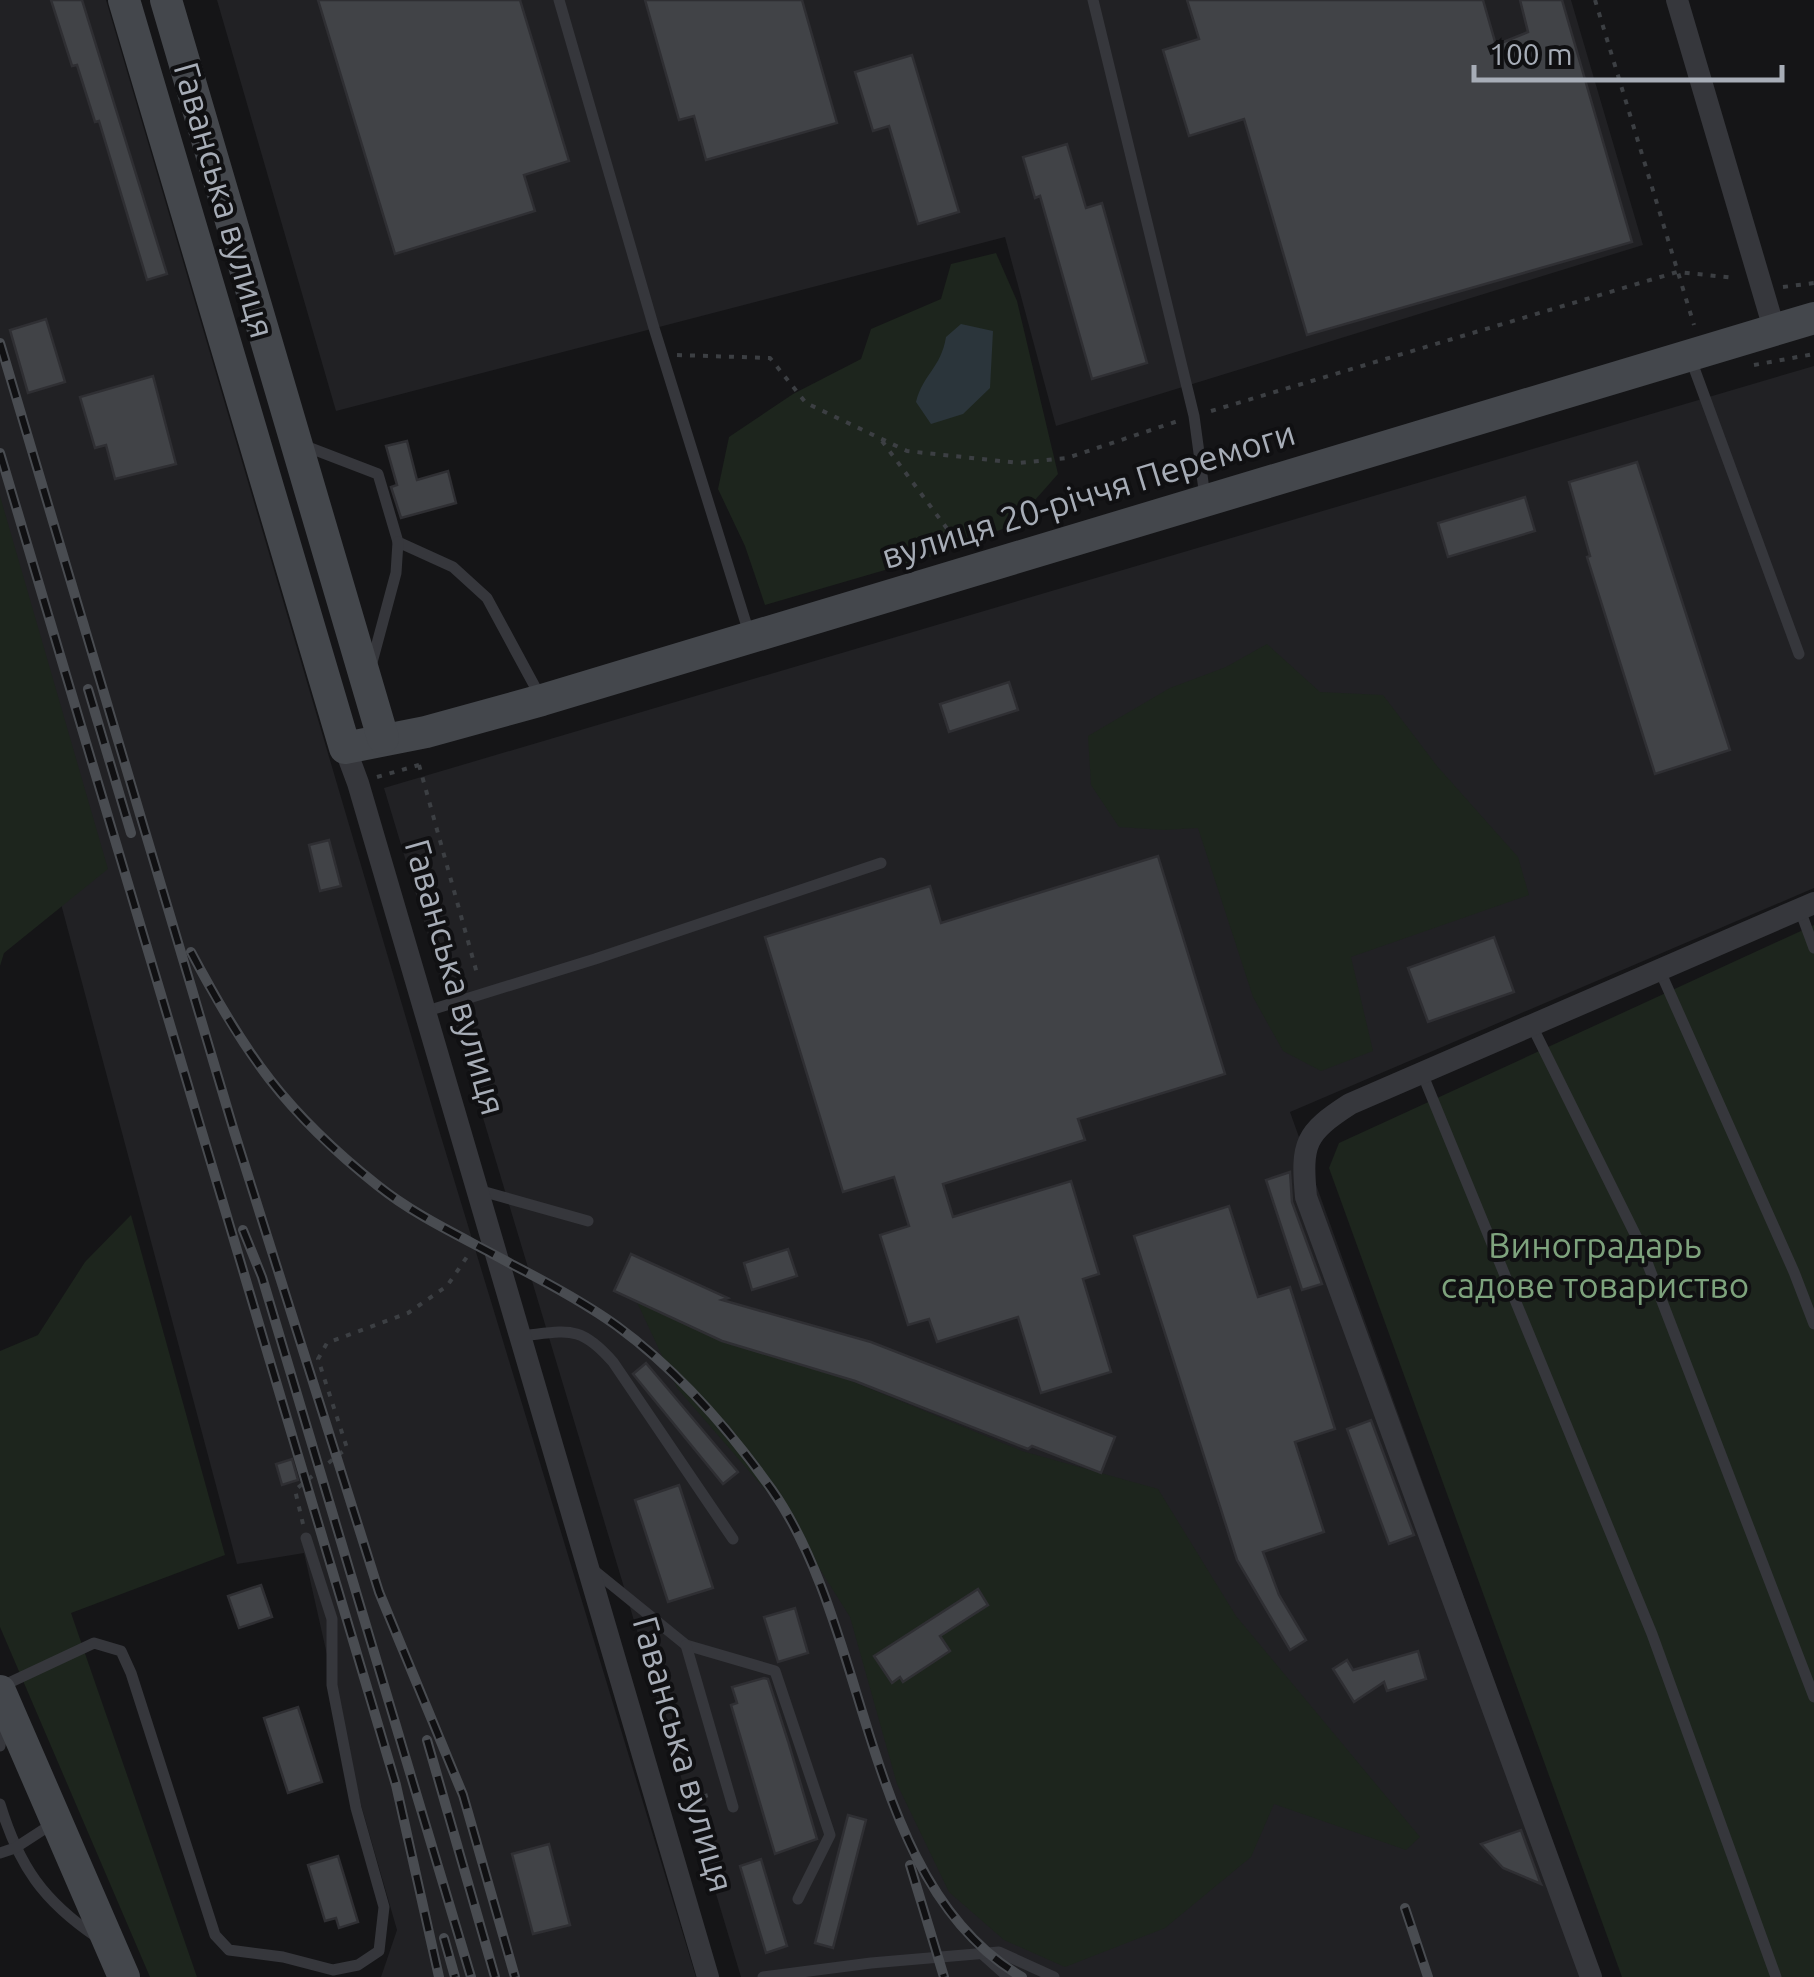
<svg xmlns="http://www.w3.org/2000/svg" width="1814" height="1977" font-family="Ubuntu,sans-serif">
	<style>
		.built { fill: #212124 }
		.green { fill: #1d251d }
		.water { fill: #2b353b }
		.building { fill: #414347; stroke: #2f2f33; stroke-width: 2.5 }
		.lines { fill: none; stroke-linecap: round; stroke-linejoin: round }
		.path { stroke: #3c3f43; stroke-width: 4; stroke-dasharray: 5 8; stroke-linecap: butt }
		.lane { stroke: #36373c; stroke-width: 11 }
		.street { stroke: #36373c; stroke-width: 22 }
		.secondary { stroke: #44474c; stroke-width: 32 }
		.rail-casing { stroke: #494c51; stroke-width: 10 }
		.rail { stroke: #101012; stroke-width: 6; stroke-dasharray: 19; stroke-linecap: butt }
		.labels { text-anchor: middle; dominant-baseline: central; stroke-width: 8; stroke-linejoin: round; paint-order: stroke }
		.street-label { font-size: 35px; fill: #a7adb7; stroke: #101012 }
		.park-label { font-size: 35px; fill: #7ea37d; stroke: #101012 }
	</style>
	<rect width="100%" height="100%" fill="#151517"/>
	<g class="built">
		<path d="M0,0H106L439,1130L696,1977H381L397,1930L361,1805L304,1553L237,1564L0,675Z"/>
		<path d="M217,0H1571L1643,245L1056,426L1005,237L336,411Z"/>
		<path d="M1814,366V888L1290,1112L1600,1977H741L384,788Z"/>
	</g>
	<g class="green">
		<path d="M996,253L1017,301L1058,474L1013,525L933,556L765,605L745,546L718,489L729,437L793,394L861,359L871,329L941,299L951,264Z"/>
		<path d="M0,496L108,869L4,953L0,966Z"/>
		<path d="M1267,644L1320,692L1383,695L1437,766L1518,857L1529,895L1351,957L1373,1051L1321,1071L1283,1051L1253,997L1198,828L1164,830L1119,827L1091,785L1088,736L1170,688L1226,667Z"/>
		<path d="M1814,925V1977H1622L1329,1168L1339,1143Z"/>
		<path d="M131,1215L225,1555L71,1613L197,1977H150L0,1627V1351L38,1335L85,1262Z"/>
		<path d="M636,1300L849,1380L1022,1451L1158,1489L1236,1616L1420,1837L1406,1850L1274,1804L1251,1857L1165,1928L1065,1967L1004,1940L949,1892L897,1784L850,1617L782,1509L677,1388Z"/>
	</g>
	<path class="water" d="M961,324L993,331L990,388L963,414L931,424L916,402C923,374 941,368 946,337Z"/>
	<g class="building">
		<path d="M51,0H82L167,274L147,280L99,121L95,122L77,65L72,66Z"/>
		<path d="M318,0H520L569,161L524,175L535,211L395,254Z"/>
		<path d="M645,0H802L837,123L706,160L694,116L679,120Z"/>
		<path d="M1187,0H1483L1496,45L1528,32L1520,0H1562L1632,242L1307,335L1244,119L1189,136L1163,50L1199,39Z"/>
		<path d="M912,55L959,212L918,224L889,126L873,131L855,72Z"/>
		<path d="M1067,144L1086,208L1102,203L1147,363L1092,379L1040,196L1035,198L1023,157Z"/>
		<path d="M46,319L65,382L28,393L10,330Z"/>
		<path d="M153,376L176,464L115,479L106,445L95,448L80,397Z"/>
		<path d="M407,441L417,480L448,471L456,503L401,518L391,487L397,485L386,446Z"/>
		<path d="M1637,462L1730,750L1655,774L1587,557L1590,556L1569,482Z"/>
		<path d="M1525,497L1535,531L1448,557L1438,523Z"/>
		<path d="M1009,682L1018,710L949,732L940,704Z"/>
		<path d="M329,840L341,886L320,891L309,845Z"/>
		<path d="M1158,856L1225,1074L1078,1119L1085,1140L943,1184L953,1217L1071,1181L1099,1274L1083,1279L1111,1372L1041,1393L1018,1317L937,1342L929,1319L908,1325L880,1235L909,1226L894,1177L843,1192L765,937L930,886L941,923Z"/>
		<path d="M1494,937L1514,992L1428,1022L1408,968Z"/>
		<path d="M1290,1172L1292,1202L1322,1284L1302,1290L1266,1180Z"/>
		<path d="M1229,1206L1258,1297L1290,1287L1335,1429L1295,1442L1324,1532L1263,1552L1279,1595L1306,1640L1290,1650L1237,1560L1134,1236Z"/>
		<path d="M788,1249L797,1276L752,1290L744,1263Z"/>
		<path d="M631,1254L728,1298L722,1300L871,1342L1115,1437L1101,1473L1032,1446L1028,1449L855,1381L722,1341L614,1291Z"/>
		<path d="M646,1363L738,1472L723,1484L633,1374Z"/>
		<path d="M1371,1420L1414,1535L1389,1544L1347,1429Z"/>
		<path d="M292,1459L298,1480L282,1485L276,1464Z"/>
		<path d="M679,1485L713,1588L668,1602L635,1500Z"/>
		<path d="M261,1585L272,1617L239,1628L228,1596Z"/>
		<path d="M978,1589L988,1605L940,1636L950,1651L903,1682L900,1677L892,1683L874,1656Z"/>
		<path d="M795,1608L808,1653L778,1662L764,1617Z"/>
		<path d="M1418,1651L1426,1679L1387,1691L1384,1682L1354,1702L1333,1669L1347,1660L1353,1670Z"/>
		<path d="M764,1678L768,1679L788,1741L817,1839L775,1854L731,1705L737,1703L732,1687Z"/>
		<path d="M298,1707L322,1782L288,1793L264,1718Z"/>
		<path d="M848,1815L866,1820L833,1948L815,1943Z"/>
		<path d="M1521,1830L1540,1882L1541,1884L1503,1868L1481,1844Z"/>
		<path d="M549,1844L570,1925L533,1934L512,1854Z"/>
		<path d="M338,1856L358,1922L339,1928L336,1918L325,1921L308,1865Z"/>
		<path d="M761,1859L787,1946L766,1953L740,1866Z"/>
	</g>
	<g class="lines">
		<g class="path">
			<path d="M1595,0L1694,325"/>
			<path d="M1783,287L1814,283"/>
			<path d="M677,355L770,358L806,403L907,451L1019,463L1067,458L1178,421"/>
			<path d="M1754,365L1814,354"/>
			<path d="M1211,411L1677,272L1736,278"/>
			<path d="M882,441L954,538"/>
			<path d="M419,765L478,977"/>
			<path d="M377,777L419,765L424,760"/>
			<path d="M303,1524L295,1490L347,1448L318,1359L327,1343L408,1313L447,1286L471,1251"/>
			<path d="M678,1804L712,1794"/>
		</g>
		<g class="lane">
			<path d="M559,0L654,328L749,633"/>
			<path d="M1093,0L1194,416L1205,497"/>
			<path d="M1690,357L1799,654"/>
			<path d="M305,446L378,474L398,542L453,567L487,598L540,696"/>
			<path d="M371,666L396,573L398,542"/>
			<path d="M1800,910L1814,948"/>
			<path d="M1660,971L1794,1272L1814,1324"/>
			<path d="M424,1012L595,959L881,863"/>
			<path d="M1532,1026L1640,1244L1814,1697"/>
			<path d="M1422,1073L1652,1634L1776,1977"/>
			<path d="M478,1190L588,1221"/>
			<path d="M521,1336C568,1331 580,1324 613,1362L733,1539"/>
			<path d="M591,1568L686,1645L775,1671L830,1835L798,1899"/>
			<path d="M686,1645L733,1807"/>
			<path d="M0,1687L94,1643L121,1651L131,1673L215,1935L229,1950L283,1957L333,1970L358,1965L379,1951L384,1907L356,1808L332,1685V1619L306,1538"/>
			<path d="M0,1746L3,1725"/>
			<path d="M0,1804C19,1866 43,1901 98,1938"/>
			<path d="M0,1853L15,1848L52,1824"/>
			<path d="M981,1953L1008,1977"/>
			<path d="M763,1977L871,1963L999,1952L1054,1977"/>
		</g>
		<g class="street">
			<path d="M1677,0L1775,332"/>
			<path d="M345,748L358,783L708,1977"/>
			<path d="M1591,1977L1306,1197C1301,1143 1305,1133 1350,1104L1814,903"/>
		</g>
		<g class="secondary">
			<path d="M124,0L345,748L426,732L542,700L1814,318"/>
			<path d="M166,0L383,738"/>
			<path d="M0,1691L124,1977"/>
		</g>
		<defs>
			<g id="rail">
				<path d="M0,343L234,1131L379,1592L463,1795L515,1977"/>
				<path d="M0,453L396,1785L439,1977"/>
				<path d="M88,689L131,833"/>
				<path d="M191,952C245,1054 285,1112 377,1185C418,1218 467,1239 513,1265C548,1283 585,1303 617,1326C677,1370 729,1429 772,1490C872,1633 863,1884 1022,1977"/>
				<path d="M243,1230L262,1277L471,1977"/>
				<path d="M427,1740L495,1977"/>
				<path d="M910,1865L944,1977"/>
				<path d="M1405,1908L1428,1977"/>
				<path d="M444,1938L455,1977"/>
			</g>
		</defs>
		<use href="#rail" class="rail-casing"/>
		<use href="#rail" class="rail"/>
	</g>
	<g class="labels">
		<g class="street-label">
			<text transform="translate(225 200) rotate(74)">Гаванська вулиця</text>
			<text transform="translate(1088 494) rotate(-17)">вулиця 20-річчя Перемоги</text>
			<text transform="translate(456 977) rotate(74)">Гаванська вулиця</text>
			<text transform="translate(684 1754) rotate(74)">Гаванська вулиця</text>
		</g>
		<g class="park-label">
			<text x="1595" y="1245">Виноградарь<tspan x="1595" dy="40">садове товариство</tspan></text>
		</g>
	</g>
	<path d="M1474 65v15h308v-15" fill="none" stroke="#a7adb7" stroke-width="5"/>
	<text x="1489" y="65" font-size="30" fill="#a7adb7" stroke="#101012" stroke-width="8" paint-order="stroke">100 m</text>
</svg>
